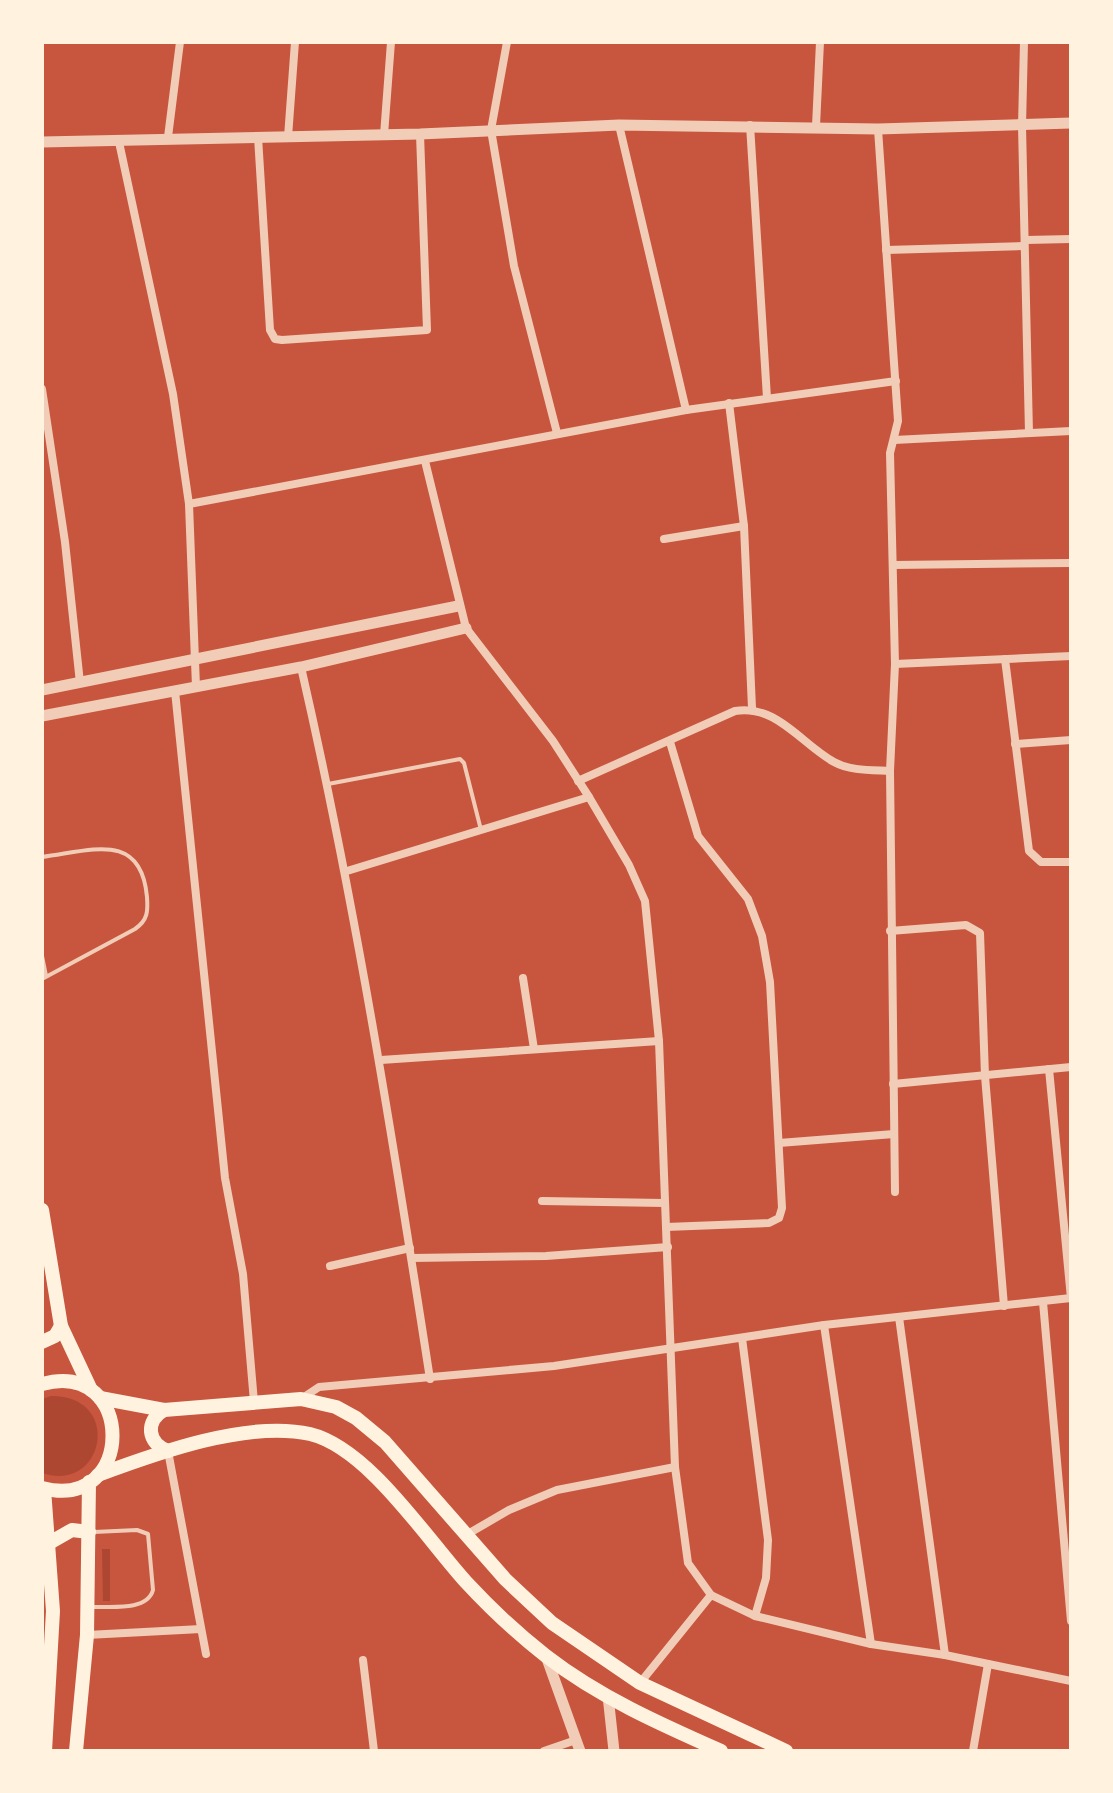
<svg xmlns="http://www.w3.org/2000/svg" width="1113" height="1793" font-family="Helvetica,sans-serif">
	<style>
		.green { fill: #ae4732 }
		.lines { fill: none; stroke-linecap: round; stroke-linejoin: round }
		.service { stroke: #f1ccb7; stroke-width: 4 }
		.minor { stroke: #f1ccb7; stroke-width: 8 }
		.tertiary { stroke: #f1ccb7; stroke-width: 11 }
		.primary { stroke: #fff3e0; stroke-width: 14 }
		.trunk { stroke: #fff3e0; stroke-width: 14 }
	</style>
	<rect width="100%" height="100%" fill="#c8553d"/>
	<g class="green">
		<path d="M51,1396C123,1395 105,1494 42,1473V1399Z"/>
		<path d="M102,1549H110V1601H103Z"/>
	</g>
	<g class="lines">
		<g class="service">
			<path d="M328,784L460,759L464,763L481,830"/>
			<path d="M42,857C90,851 141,830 147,897C148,911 148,920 135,929L42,979"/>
			<path d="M42,956L46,976"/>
			<path d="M90,1607C109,1606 147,1612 153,1590L148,1534L137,1530L94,1532"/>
		</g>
		<g class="minor">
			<path d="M507,42L491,130L514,266L557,433"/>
			<path d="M1024,42L1022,126L1029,433"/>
			<path d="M619,125L686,410"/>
			<path d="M750,125L767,398"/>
			<path d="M816,126L820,42"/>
			<path d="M878,129L898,421L890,453L895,664L890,771L895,1192"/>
			<path d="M384,135L391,42"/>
			<path d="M168,137L180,42"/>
			<path d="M258,137L270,330L275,339L282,340L427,330L420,134"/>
			<path d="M288,137L295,42"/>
			<path d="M119,142L173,394L189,504L196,687"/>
			<path d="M1026,240L1071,239"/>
			<path d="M886,250L1024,246"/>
			<path d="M42,389L65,542L80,683"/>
			<path d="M729,403L744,526L752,708"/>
			<path d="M894,440L1071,431"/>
			<path d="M425,461L466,628L553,741L589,797L629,865L645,901L659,1041L675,1467L688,1563L711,1595L755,1616L871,1644L945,1655L1071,1681"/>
			<path d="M189,504L686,410L896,381"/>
			<path d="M664,539L744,526"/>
			<path d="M893,565L1071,563"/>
			<path d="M1005,659L1029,851L1041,862H1071"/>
			<path d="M895,664L1071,656"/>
			<path d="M301,667C355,902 393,1140 430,1379"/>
			<path d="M175,691L225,1178L243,1274L254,1402"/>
			<path d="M1015,744L1071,740"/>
			<path d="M578,781L735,711C777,704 801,744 834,762C850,771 872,770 890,771"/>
			<path d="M347,871L589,797"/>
			<path d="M890,931L966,925L980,933L985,1076L1004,1306"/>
			<path d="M523,978L534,1049"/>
			<path d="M381,1060L659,1041"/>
			<path d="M1049,1069L1071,1298"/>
			<path d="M893,1084L1071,1067"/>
			<path d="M779,1143L894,1134"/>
			<path d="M542,1201L664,1203"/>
			<path d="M666,1227L769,1223L779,1218L782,1208L770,982L762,936L748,899L698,836L670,742"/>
			<path d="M412,1258L546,1256L668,1247"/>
			<path d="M330,1266L410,1248"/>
			<path d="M1043,1302L1071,1621"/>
			<path d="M899,1317L945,1655"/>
			<path d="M824,1325L871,1644"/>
			<path d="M742,1338L768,1540L766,1578L755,1616"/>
			<path d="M301,1399L319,1387L554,1366L824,1325L1071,1298"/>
			<path d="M168,1451L206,1654"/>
			<path d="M466,1535L509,1510L557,1490L675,1467"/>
			<path d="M87,1635L201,1629"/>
			<path d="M363,1660L374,1751"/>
			<path d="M640,1683L711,1595"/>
			<path d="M544,1751L576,1740"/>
			<path d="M973,1751L988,1664"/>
		</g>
		<g class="tertiary">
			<path d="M42,142L420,134L619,125L878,129L1071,123"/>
			<path d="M42,690L458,606"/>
			<path d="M42,716L301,667L466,628"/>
			<path d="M546,1656L580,1751"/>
			<path d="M608,1696L614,1751"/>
		</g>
		<g class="primary">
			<path d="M100,1398L164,1410L301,1399L336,1407L356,1418L385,1442L505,1579L552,1623L640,1683L786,1751"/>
			<path d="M164,1410C145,1421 147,1443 168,1451"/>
			<path d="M98,1475C157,1453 248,1420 310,1434C368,1448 426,1538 466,1582C490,1608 518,1634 546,1656C599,1697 660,1724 721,1751"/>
		</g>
		<g class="trunk">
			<path d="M42,1210L61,1326L91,1390"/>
			<path d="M42,1342L55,1336L61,1326"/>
			<path d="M42,1384C136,1358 136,1513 42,1488"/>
			<path d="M44,1489L53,1611L45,1751"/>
			<path d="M51,1542L72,1530L89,1532"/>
			<path d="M76,1751L87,1635L89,1482"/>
		</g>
	</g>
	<rect width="1113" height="1793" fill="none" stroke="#fff3e0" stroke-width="88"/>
</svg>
